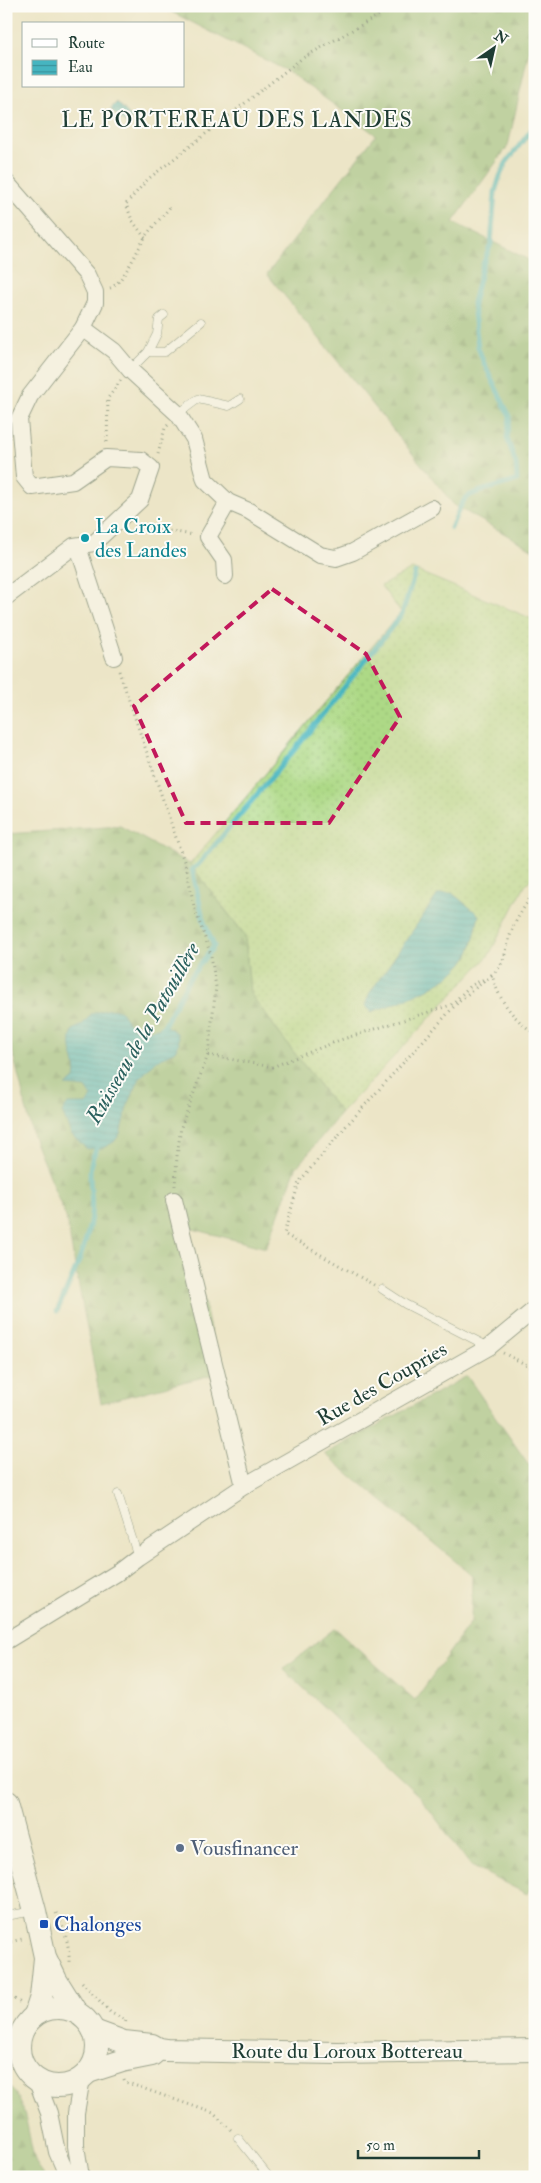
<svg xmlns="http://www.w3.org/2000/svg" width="541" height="2183" font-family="'IM FELL Double Pica',serif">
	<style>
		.grass { fill: url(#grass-dots); stroke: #668b5d }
		.forest { fill: url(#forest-firs); stroke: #547b54 }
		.water { fill: url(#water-rules); stroke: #32797a }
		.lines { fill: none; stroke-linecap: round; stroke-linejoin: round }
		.stream { stroke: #46b5c0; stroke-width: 5 }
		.lane-casing { stroke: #3e564a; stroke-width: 9 }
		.street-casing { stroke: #3e564a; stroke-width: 18 }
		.secondary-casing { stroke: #3e564a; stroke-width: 24 }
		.path { stroke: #3e564a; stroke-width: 3; stroke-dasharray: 1 4; stroke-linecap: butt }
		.lane { stroke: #fff; stroke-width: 8 }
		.street { stroke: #fff; stroke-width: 16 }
		.secondary { stroke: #fff; stroke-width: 22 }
		.marked { fill: none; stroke: #c2185b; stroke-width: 4; stroke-dasharray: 10 6; stroke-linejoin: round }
		.culture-dot { fill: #0f9aa8; stroke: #fdfcf7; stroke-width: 2 }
		.service-dot { fill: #5c6f8a; stroke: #fdfcf7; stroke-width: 2 }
		.transit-dot { fill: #1a4fb4; stroke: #fdfcf7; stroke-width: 2 }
		.labels { text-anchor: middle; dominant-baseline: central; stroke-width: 4; stroke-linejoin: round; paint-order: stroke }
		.culture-label { font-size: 21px; fill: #0d838f; stroke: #fdfcf7; text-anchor: start }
		.street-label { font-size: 21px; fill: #1f3d34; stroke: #fdfcf7 }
		.service-label { font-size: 21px; fill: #4e5e75; stroke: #fdfcf7; text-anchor: start }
		.transit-label { font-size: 21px; fill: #164399; stroke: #fdfcf7; text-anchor: start }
		.neighbourhood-label { font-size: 22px; letter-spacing: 1px; fill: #1f3d34; stroke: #fdfcf7 }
		.water-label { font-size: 22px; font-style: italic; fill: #2b615e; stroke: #fdfcf7 }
	</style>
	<defs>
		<pattern id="grass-dots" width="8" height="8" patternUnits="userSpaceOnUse" patternTransform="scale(1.25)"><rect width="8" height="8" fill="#add986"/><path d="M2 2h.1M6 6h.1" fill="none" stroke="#94bb74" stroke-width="1.8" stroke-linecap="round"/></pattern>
		<pattern id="forest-firs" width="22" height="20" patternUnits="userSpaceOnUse" patternTransform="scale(1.25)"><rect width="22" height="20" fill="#8ab973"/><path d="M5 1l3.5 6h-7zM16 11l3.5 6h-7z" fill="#70985f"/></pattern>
		<pattern id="water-rules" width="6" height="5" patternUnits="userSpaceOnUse" patternTransform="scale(1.25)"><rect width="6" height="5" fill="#46b5c0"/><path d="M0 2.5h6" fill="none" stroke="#3a949d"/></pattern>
	</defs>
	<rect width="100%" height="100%" fill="#fdfcf7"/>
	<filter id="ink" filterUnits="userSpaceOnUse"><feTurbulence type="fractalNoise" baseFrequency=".02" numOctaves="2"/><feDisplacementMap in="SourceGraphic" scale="10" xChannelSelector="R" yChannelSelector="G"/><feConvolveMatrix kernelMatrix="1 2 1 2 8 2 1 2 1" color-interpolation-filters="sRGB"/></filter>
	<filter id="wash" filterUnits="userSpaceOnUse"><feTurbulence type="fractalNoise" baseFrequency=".0096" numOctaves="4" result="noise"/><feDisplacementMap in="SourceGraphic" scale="20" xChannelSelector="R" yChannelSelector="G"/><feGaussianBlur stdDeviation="1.12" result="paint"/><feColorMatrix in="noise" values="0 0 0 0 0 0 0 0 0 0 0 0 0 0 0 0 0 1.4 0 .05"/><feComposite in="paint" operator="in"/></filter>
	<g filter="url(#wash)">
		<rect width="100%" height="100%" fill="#ece5c7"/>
		<path class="grass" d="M412,569L535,620V875L525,885L489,955L341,1113L282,1037L250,993L245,935L190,864L401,612L381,586Z"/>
		<g class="forest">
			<path d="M160,6H535V23L508,146L453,222L535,263V322L532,328L535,329V551L454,505L267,274L376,135L287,71Z"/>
			<path d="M120,826L190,864L245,936L250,993L282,1037L341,1113L296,1168L266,1248L189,1228L219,1373L101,1403L66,1218L33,1137L6,1024V834Z"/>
			<path d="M467,1376L529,1465L535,1466V1881L527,1894L471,1866L420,1797L283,1669L335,1628L415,1700L471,1622L472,1575L325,1454Z"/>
			<path d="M6,2086C27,2094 28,2141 35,2160C36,2166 42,2172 45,2177H6Z"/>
		</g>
		<g class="water">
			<path d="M117,102L132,118L126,124L110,109Z"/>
			<path d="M452,893L479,915C476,928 474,942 469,953C457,982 399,1003 371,1012L365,1006L369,994L438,894Z"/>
			<path d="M109,1009L120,1010C135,1035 139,1032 166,1026L177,1033L179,1043L175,1051L157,1060L140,1078L127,1107L120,1134L114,1142L103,1148L87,1149L71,1134L62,1112L68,1104H86L92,1097L86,1088L66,1086L75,1079C79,1059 65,1052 73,1030L83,1024L91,1014Z"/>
		</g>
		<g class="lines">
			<g class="stream">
				<path d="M451,528C455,519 459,507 465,499C473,490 504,486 517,480L516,464L507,438L510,417L483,361L478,347L473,303L482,267L491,244L495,192L500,176L506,163L535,125"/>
				<path d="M161,1031L189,979L214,946L204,922L192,869L198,865L301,742L402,614L415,573"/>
				<path d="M57,1311C70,1282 87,1248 91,1216C95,1188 82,1173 99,1144"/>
			</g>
		</g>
	</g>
	<g filter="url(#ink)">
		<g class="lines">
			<defs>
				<g id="lane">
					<path d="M148,352L157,334L159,319L164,315"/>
					<path d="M130,370L148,352H165L201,322"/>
					<path d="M178,414L198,399L229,406L240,399"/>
					<path d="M382,1289L405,1304L489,1347"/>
					<path d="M118,1494L138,1557"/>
					<path d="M6,1916L34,1911"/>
					<path d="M238,2138L269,2177"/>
				</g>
				<g id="street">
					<path d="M6,182L87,275L95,292V303L83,328L30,396L19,419L24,477L32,487L73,481L106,458L141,460L151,468L140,500L94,543L74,546L6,597"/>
					<path d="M83,328L114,351L130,370L178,414L194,439L205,480L228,502L249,511L320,555L336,558L353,552L432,508"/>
					<path d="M81,556L114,657"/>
					<path d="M225,576L224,560L208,537L228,502"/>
					<path d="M174,1200L244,1486"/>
					<path d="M6,1641L117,1573L138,1557L244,1486L489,1347L535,1309"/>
					<path d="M36,2079L49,2113L57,2152L68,2177"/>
					<path d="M81,2177L76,2146V2113L82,2078"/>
				</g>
				<g id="secondary">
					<path d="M6,1803L35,1911L45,1957L56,1980L76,2012"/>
					<circle cx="58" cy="2047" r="39"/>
					<path d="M35,2015L41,1997L45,1958"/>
					<path d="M94,2031L124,2042L152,2045L159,2049L166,2050L337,2053L535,2050"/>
					<path d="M88,2072L122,2061L152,2055L159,2049"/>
				</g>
			</defs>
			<use href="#lane" class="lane-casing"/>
			<use href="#street" class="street-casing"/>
			<use href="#secondary" class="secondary-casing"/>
			<g class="path">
				<path d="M145,238L132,220L126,204L147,180L301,59L395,6"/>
				<path d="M110,288C123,284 139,246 147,234C154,225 163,216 170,207"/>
				<path d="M107,442L108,398L121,380"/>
				<path d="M158,454L165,428L168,425"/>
				<path d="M135,525L193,535"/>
				<path d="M119,671L187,870L194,907L211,955L216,987L208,1055L181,1127L177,1156L175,1186"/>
				<path d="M491,975C507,966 506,941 514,925C520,913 528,902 535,890"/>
				<path d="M208,1055L272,1067L340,1040L451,1005L470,986L484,979"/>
				<path d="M374,1285L284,1234L299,1182L347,1125L460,1000L492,975C499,1001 513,1018 535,1034"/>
				<path d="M503,1353L535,1369"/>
				<path d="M56,1913C64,1926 70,1947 69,1962"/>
				<path d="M6,1943L22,1939"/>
				<path d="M82,1982L111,2013L126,2020L125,2024"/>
				<path d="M6,1994L21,2003"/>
				<path d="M124,2079L125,2082L213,2113L231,2130"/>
			</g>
			<use href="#lane" class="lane"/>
			<use href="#street" class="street"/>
			<use href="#secondary" class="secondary"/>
		</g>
	</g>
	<path d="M0 0H541V2183H0ZM272,589L366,654L400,717L329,823H186L134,706Z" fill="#ece5c7" fill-opacity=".55" fill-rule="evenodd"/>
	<path class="marked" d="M272,589L366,654L400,717L329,823H186L134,706Z"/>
	<circle class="culture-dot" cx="85" cy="538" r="5"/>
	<circle class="service-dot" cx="180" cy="1848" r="5"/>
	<rect class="transit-dot" x="39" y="1919" width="10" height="10" rx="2.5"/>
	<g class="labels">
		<g class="culture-label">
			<text x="95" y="526">La Croix<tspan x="95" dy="24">des Landes</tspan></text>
		</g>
		<g class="street-label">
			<text transform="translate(382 1384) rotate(-30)">Rue des Coupries</text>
			<text x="347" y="2051">Route du Loroux Bottereau</text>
		</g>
		<g class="service-label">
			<text x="190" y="1848">Vousfinancer</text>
		</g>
		<g class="transit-label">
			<text x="54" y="1924">Chalonges</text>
		</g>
		<g class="neighbourhood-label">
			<text x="237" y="120">LE PORTEREAU DES LANDES</text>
		</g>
		<g class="water-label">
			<text transform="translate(143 1033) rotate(-60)">Ruisseau de la Patouillère</text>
		</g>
	</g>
	<rect width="541" height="2183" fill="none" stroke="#fdfcf7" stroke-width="25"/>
	<rect x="22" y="22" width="162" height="65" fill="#fdfcf7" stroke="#a4b0a9"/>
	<rect x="32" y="39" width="25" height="8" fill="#ffffff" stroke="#a4b0a9"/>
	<text x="68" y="48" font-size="15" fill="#1f3d34">Route</text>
	<rect x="32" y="60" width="25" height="15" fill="url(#water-rules)" stroke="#a4b0a9"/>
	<text x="68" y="72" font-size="15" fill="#1f3d34">Eau</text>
	<g transform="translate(494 48) rotate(34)" stroke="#fdfcf7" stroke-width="4" paint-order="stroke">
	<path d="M0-4L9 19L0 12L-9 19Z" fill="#1f3d34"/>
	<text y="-8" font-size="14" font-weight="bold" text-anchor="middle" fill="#1f3d34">N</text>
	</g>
	<path d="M358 2150v8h121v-8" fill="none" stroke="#1f3d34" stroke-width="2.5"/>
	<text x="366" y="2150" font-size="15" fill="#1f3d34" stroke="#fdfcf7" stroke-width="4" paint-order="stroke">50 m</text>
</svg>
